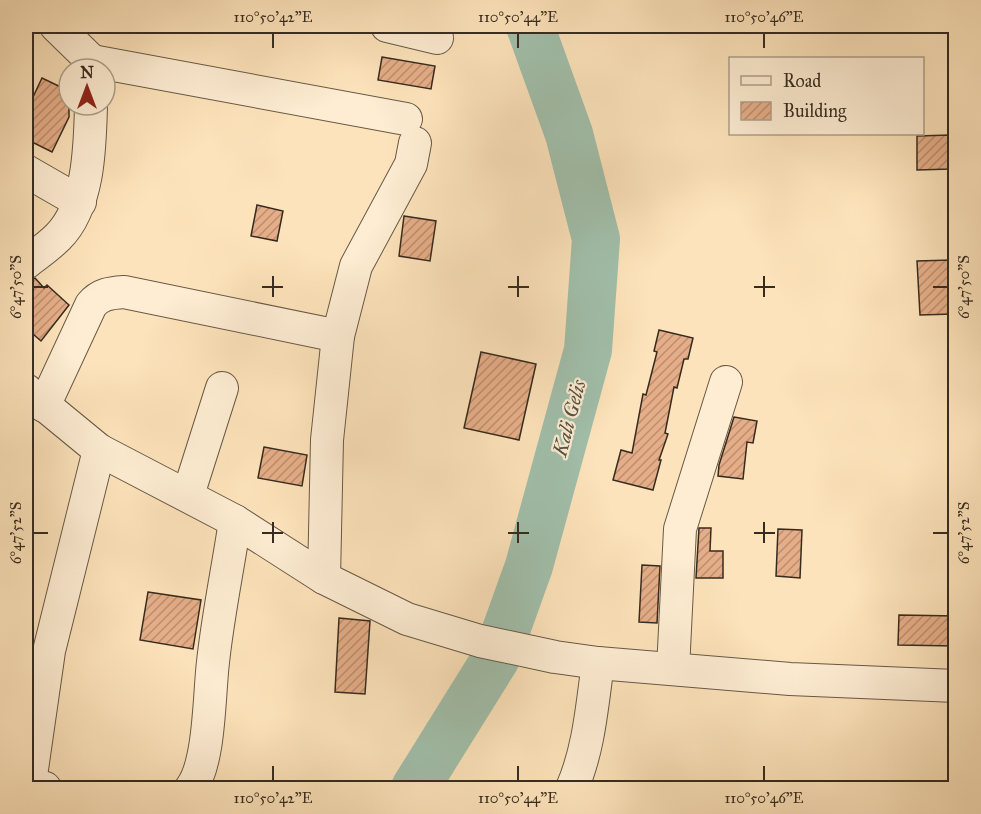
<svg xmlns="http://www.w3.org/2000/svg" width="981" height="814" font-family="'IM FELL Great Primer',serif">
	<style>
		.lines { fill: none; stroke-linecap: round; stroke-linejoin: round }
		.river { stroke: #a1bfab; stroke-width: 48 }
		.building { fill: url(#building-hatch); stroke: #362b1f; stroke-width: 1.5 }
		.street-casing { stroke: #685946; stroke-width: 34 }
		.street { stroke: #feedd3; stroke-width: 32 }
		.ticks { fill: none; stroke: #362b1f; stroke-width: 2 }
		.labels { text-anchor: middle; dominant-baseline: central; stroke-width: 4.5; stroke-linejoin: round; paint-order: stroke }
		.water-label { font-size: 20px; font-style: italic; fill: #515042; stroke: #feedd3 }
		.neatline { fill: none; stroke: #362b1f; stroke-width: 2 }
		.ticks-label { font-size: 15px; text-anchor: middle; fill: #362b1f }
	</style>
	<defs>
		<pattern id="building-hatch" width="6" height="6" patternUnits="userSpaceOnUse" patternTransform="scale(1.5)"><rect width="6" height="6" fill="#e6ae88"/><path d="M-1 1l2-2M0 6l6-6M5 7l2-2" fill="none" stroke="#bb8e6f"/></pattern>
	</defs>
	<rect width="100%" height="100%" fill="#fde3bb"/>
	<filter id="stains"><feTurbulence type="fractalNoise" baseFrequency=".00333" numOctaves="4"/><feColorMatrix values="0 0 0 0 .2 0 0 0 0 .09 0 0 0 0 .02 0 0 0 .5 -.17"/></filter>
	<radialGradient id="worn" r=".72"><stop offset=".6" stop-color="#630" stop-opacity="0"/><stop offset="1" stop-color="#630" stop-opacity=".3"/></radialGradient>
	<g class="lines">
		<path class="river" d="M415,788L496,658L529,566L588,350L596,239L569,134L530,26"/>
	</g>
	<g class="building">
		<path d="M382,57L435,66L431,89L378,80Z"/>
		<path d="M42,78L69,91V117L52,152L26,139V112Z"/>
		<path d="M950,135L951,169L917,170V136Z"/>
		<path d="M257,205L283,211L277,241L251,236Z"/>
		<path d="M404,216L436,221L430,261L399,256Z"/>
		<path d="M951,260L953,314L920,315L917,261Z"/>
		<path d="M35,278L44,288L47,285L69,305L41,341L26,328V281Z"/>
		<path d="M659,330L693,338L688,359H684L677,388L674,387L665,433L668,434L659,460H661L653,490L613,480L621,450L632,453L643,394L646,395L657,352L654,351Z"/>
		<path d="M481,352L536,364L519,440L464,428Z"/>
		<path d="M734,417L757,421L753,443L747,442L743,479L718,476L719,465Z"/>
		<path d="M264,447L307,455L302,486L258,478Z"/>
		<path d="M699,528H711L710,551H723V578H696Z"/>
		<path d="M778,529L802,530L800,578L776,576Z"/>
		<path d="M642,565L660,566L657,623L639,622Z"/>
		<path d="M148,592L201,600L193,649L140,640Z"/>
		<path d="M899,615L956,616V646L898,645Z"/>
		<path d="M339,618L370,621L365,694L335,692Z"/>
	</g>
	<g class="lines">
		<defs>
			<g id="street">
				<path d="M56,26L92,61V69"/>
				<path d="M387,26L437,38"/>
				<path d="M92,61L406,119"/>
				<path d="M26,171L80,202"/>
				<path d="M26,263C36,255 48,247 58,237C89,206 90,147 91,105"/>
				<path d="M26,390L99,450L235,521L324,578L407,619L480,641L555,657L598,663L790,679L956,686"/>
				<path d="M44,406L91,305C100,294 110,293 124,292L338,336"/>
				<path d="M188,495L222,388"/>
				<path d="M324,578L327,440L338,336L356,266L411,164L415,143"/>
				<path d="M673,669L680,529L726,382"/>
				<path d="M45,788L30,783L49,651L99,450"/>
				<path d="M191,788C210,763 209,695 213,662C218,615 228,568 235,521"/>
				<path d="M572,788C589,749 592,706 598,663"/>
			</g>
		</defs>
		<use href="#street" class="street-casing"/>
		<use href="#street" class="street"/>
	</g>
	<path class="ticks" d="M273,33V48M518,33V48M764,33V48M273,276V297M518,276V297M764,276V297M33,287H48M262,287H283M508,287H529M754,287H775M933,287H948M273,522V543M518,522V543M764,522V543M33,533H48M262,533H283M508,533H529M754,533H775M933,533H948M273,766V781M518,766V781M764,766V781"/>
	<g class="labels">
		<g class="water-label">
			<text transform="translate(569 418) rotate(-75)">Kali Gelis</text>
		</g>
	</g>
	<rect width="981" height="814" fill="none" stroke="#fde3bb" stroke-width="66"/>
	<rect x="729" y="57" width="195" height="78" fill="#feedd3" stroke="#ae9f8b" stroke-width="1.5"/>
	<rect x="741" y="76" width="30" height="9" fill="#feedd3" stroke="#ae9f8b" stroke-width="1.5"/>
	<text x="783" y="87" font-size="18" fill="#362b1f">Road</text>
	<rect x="741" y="102" width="30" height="18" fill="url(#building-hatch)" stroke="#ae9f8b" stroke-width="1.5"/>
	<text x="783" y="117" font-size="18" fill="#362b1f">Building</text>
	<g transform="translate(87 87)"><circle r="28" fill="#feedd3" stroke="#ae9f8b" stroke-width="1.5"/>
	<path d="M0-4.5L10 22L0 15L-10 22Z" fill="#8f2418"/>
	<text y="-9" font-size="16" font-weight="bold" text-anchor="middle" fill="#362b1f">N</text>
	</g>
	<rect x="33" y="33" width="915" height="748" class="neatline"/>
	<g class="ticks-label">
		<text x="273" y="22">110°50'42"E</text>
		<text x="518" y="22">110°50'44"E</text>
		<text x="764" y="22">110°50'46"E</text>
		<text transform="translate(16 287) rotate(-90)" y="5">6°47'50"S</text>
		<text transform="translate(964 287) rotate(-90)" y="5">6°47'50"S</text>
		<text transform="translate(16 533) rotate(-90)" y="5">6°47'52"S</text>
		<text transform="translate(964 533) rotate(-90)" y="5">6°47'52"S</text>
		<text x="273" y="803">110°50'42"E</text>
		<text x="518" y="803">110°50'44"E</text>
		<text x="764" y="803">110°50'46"E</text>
	</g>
	<rect width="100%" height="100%" filter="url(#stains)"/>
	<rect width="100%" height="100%" fill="url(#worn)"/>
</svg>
